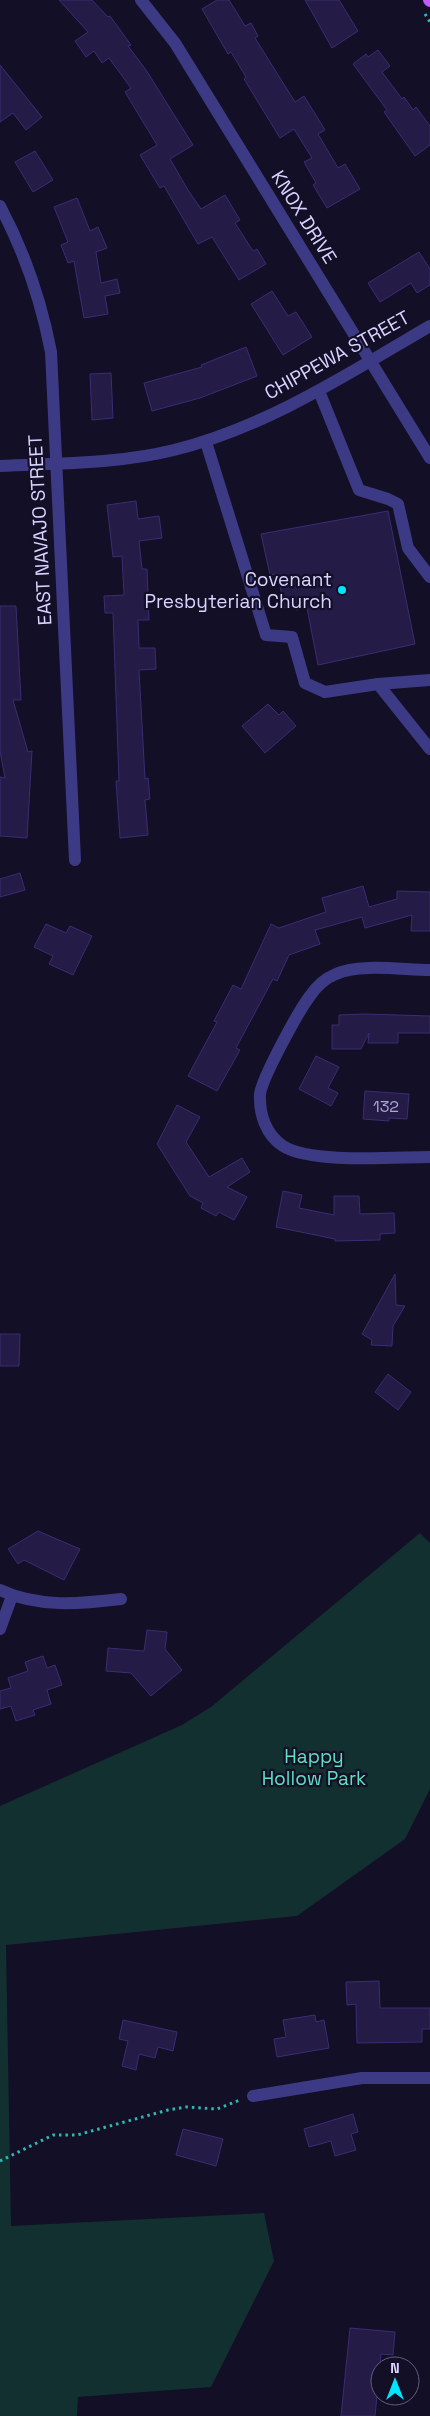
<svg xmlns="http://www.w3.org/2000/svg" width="430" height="2416" font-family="'Space Grotesk',sans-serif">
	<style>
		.green { fill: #12302f }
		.building { fill: #241b47; stroke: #3b2d73 }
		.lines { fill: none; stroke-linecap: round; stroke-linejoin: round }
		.path { stroke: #2fb8b0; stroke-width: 3; stroke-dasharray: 2.5 4; stroke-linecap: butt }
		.minor { stroke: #3d3a85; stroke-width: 12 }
		.major { stroke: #c25bff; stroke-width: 12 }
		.poi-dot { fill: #00e5ff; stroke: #130f26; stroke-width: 2 }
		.labels { text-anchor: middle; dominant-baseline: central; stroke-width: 4.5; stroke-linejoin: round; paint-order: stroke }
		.number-label { font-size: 16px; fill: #aca6d1 }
		.street-label { font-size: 19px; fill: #d9d4ff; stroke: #130f26 }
		.poi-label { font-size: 19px; fill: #d9d4ff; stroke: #130f26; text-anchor: end }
		.park-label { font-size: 19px; fill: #5fe0c0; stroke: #130f26 }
	</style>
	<rect width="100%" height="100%" fill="#130f26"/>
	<path class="green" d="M420,1533L430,1543V1789L405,1839L297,1916L6,1945L11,2226L264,2213L274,2261L211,2387L78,2397L77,2416H0V1806L182,1725L211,1707Z"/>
	<g class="building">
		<path d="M59,0H92L108,17L110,16L131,45L128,46L146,70L193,145L170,159L188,190L201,209L225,195L240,220L235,223L253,251L257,249L266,264L239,280L212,237L198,244L164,186L160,188L140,155L157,145L125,92L131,88L109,58L102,63L94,51L86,57L75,41L88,32Z"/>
		<path d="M217,0H229L245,26L251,23L258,36L255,38L295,102L304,96L325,130L318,134L338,168L345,164L360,189L327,208L313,185L316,183L304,162L312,158L294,129L280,138L244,79L246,77L231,52L228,54L202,9Z"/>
		<path d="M305,0H339L358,31L332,48Z"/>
		<path d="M378,50L390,66L382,72L402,99L404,97L413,110L416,107L430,126V145L415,156L384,112L387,110L353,64L366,54L368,57Z"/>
		<path d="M0,65L42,117L26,130L13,113L0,122Z"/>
		<path d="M35,151L53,180L33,192L15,162Z"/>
		<path d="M77,198L90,231L98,227L107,248L96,252L101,283L117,279L120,293L105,296L108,314L84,318L74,261L68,263L61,245L68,242L54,207Z"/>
		<path d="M419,252L430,269V285L417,293L411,283L380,302L368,283Z"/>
		<path d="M272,291L288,316L296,312L312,337L283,355L251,304Z"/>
		<path d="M246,347L257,376L200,398L152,411L144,383L202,367L201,365Z"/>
		<path d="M111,373L113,418L92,420L90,374Z"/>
		<path d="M136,501L138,519L159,516L162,538L139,541L142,569H147L149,620H138L139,648H155L156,669L139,670L145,779L148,778L150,799L145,800L148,835L120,838L116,781H119L113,613H105L104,596L124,595L122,556L113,557L107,505Z"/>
		<path d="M388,511L415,644L318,665L307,608L296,610L295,605L284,608L278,574L270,575L261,534Z"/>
		<path d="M0,606H16L21,700H13L28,752L32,751L27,838L0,836V777L5,778L0,751Z"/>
		<path d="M268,704L279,715L283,711L296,726L265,753L242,726Z"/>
		<path d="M20,873L25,890L0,897V879Z"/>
		<path d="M363,886L369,907L397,899V891L430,892V931H411L412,915L365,928L362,917L315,930L320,944L289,955L277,981L273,979L236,1048L240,1050L217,1091L188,1076L217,1022L214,1021L233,985L241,989L271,924L279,928L326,912L322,898Z"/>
		<path d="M46,924L66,933L70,926L92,936L73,975L49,964L53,956L34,947Z"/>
		<path d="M365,1014L430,1016V1033H398V1043H368L369,1033L361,1049H332V1025H339V1015Z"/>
		<path d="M316,1056L339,1067L328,1088L338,1093L331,1106L299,1089Z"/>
		<path d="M365,1091L409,1094L407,1119L389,1118V1121L363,1119Z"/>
		<path d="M177,1105L200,1117L186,1142L209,1177L242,1158L250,1172L227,1187L247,1197L234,1220L219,1212L216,1216L201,1208L203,1203L190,1196L157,1144Z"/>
		<path d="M283,1191L302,1195L299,1208L334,1215V1196H359L360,1214L394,1213L395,1233L380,1234V1240L335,1241V1239L276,1227Z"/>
		<path d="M395,1274L396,1305L405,1306L393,1326L392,1346L371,1345L372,1340L362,1334Z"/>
		<path d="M0,1334H20L19,1366H0Z"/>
		<path d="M388,1374L411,1392L398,1410L375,1392Z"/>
		<path d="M38,1531L80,1549L64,1580L24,1560L18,1564L8,1549Z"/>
		<path d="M147,1630L167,1632L165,1649L182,1670L151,1696L131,1673L106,1671L108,1648L144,1651Z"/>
		<path d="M43,1656L47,1668L55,1665L62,1685L47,1690L51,1704L33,1710L35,1715L16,1721L11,1706L0,1709V1691L11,1688L8,1678L28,1671L25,1662Z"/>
		<path d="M379,1981L380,2008H430V2029H422V2042L357,2043L356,2004L347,2005L346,1982Z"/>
		<path d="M315,2015L316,2022L324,2020L329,2048L277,2057L274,2039L286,2037L283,2020Z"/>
		<path d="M123,2020L177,2032L173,2051L158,2047L155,2058L139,2054L136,2070L122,2066L128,2041L119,2039Z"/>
		<path d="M353,2114L358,2132L351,2134L356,2150L335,2156L331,2141L309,2147L304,2129Z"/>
		<path d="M183,2129L223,2139L216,2166L176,2155Z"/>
		<path d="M350,2328L395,2332L393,2355L381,2354L375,2416H341Z"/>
	</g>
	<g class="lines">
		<g class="path">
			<path d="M425,14L430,22"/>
			<path d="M0,2161L53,2135H77L168,2110L186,2107L217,2109L240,2100"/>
		</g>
		<g class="minor">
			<path d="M141,0L175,43L430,458"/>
			<path d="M0,206C25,253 41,300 51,352L75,860"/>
			<path d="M319,391L359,490L388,499L398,504L408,548L430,577"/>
			<path d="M206,442L266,635L292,637L305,683L325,692L378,684L430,680"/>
			<path d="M0,466C57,463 118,464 174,450C267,427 349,373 430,326"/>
			<path d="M378,684L430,749"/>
			<path d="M430,970C403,970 360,963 336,974C326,978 316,987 310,996C299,1010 262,1078 260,1094C259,1114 266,1135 283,1146C311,1164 395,1157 430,1157"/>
			<path d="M0,1590C38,1608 80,1604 121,1599"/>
			<path d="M0,1629L12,1596"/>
			<path d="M253,2096L362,2078H430"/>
		</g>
		<path class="major" d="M429,0L430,1"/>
	</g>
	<circle class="poi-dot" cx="342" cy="590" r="5"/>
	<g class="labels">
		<g class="number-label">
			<text x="386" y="1106">132</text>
		</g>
		<g class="street-label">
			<text transform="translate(304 217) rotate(58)">KNOX DRIVE</text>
			<text transform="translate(337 355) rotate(-29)">CHIPPEWA STREET</text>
			<text transform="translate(40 530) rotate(-93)">EAST NAVAJO STREET</text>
		</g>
		<g class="poi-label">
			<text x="332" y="579">Covenant<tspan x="332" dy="22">Presbyterian Church</tspan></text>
		</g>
		<g class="park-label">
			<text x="314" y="1756">Happy<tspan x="314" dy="22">Hollow Park</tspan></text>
		</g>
	</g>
	<g transform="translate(395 2381)"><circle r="24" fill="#130f26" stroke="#625e7d"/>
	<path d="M0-4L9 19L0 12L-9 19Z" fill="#00e5ff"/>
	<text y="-8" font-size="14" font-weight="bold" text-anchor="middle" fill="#d9d4ff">N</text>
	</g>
</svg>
